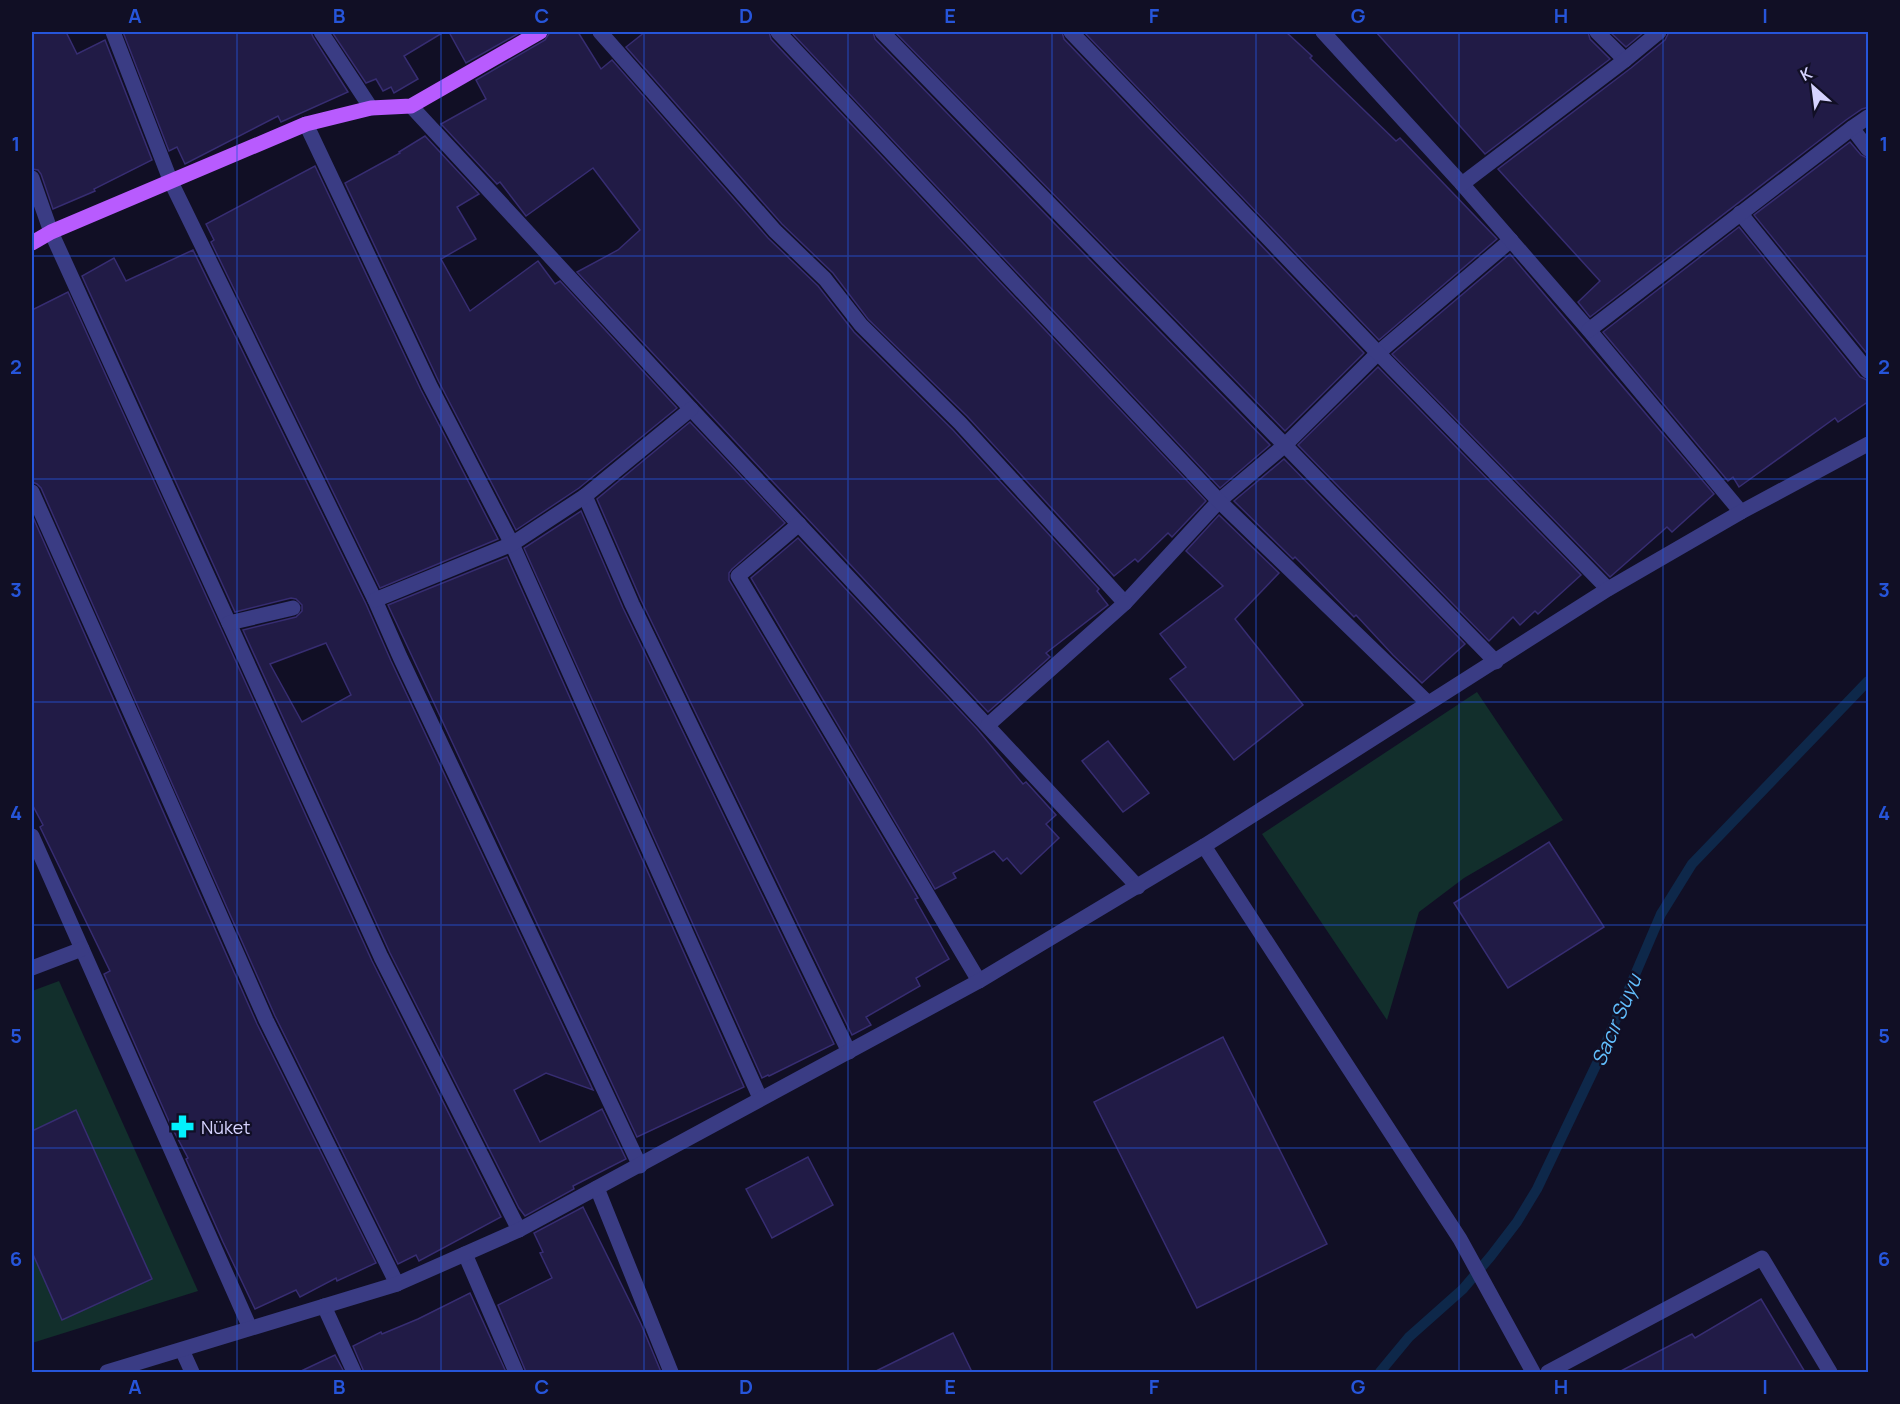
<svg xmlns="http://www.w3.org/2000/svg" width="1900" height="1404" font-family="Manrope,sans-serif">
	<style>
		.green { fill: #122f2c }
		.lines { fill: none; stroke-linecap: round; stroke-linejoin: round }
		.stream { stroke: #0e284a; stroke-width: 10 }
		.building { fill: #211b46; stroke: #372d72; stroke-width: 1.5; fill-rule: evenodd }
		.minor { stroke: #3a3c84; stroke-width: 15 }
		.major { stroke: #b85bfe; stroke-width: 15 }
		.grid { fill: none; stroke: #2655da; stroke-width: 1.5; stroke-opacity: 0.55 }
		.labels { text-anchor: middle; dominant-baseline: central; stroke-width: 4.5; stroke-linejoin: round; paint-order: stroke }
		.poi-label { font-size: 18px; fill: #d6d3ff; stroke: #110f25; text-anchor: start }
		.water-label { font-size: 20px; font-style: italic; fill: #62bffe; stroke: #110f25 }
		.neatline { fill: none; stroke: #2655da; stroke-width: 2 }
		.grid-label { font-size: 20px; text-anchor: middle; font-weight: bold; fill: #2655da }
	</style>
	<rect width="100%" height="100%" fill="#110f25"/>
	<g class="green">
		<path d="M1477,692L1563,820L1464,878L1419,912L1387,1020L1262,834Z"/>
		<path d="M59,981L198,1291L32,1343V991Z"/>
	</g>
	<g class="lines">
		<path class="stream" d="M1380,1372L1409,1337L1463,1289L1491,1256L1517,1222L1537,1189L1599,1059L1661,914L1692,864L1868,681"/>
	</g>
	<g class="building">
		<path d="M32,32H66L77,54L105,40L152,160L94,189L95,191L53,209L41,174L38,170L32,169Z"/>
		<path d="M123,32H311L313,37L348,92L281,122L278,116L185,164L177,147L169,151Z"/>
		<path d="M332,32H444L404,56L418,79L394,93L391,87L383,91L376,79L366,83Z"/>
		<path d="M449,32H521L466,63Z"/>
		<path d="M550,32H578L601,69L612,60L768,238L818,286L854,332L953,430L1099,589L1097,591L1108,605L1046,653L1050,657L988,712L577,272L618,250L640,230L593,168L526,216L500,182L497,184L441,124L486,99L476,80L545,40Z"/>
		<path d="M645,32H769L771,39L1206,501L1172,537L1168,533L1138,562L1135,559L1114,576L967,416L868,319L833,273L782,224L626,47Z"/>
		<path d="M791,32H873L875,39L1270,445L1220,488Z"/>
		<path d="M895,32H1062L1064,39L1364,353L1285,431Z"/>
		<path d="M1084,32H1286L1312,56L1310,58L1396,141L1400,138L1497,239L1379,340Z"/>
		<path d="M1376,32H1588L1590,39L1610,59L1485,154Z"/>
		<path d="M1610,32H1644L1626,47Z"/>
		<path d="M1669,32H1869V107L1862,109L1846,120L1590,317L1578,302L1600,281L1498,169L1631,68L1665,40Z"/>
		<path d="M425,136L479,194L457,207L476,239L441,259L470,311L538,261L555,284L560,281L677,408L579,488L516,530L439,382L345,183L400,153L399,152Z"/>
		<path d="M1850,142L1861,155L1869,159V356L1754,215Z"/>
		<path d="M315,166L421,390L498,539L380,588L211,242L214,240L206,224Z"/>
		<path d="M1739,227L1860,377L1869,381V401L1838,422L1835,418L1739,487L1733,477L1728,481L1603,332Z"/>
		<path d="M193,250L366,604L391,661L593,1090L546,1073L514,1090L540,1142L602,1109L626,1159L573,1186L574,1189L525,1216L519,1208L390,953L243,630L296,617L302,611V605L296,599L291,598L235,612L82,276L114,258L126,281ZM326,643L351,695L302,722L270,664Z"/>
		<path d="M1510,254L1714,494L1672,532L1667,527L1610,577L1392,354Z"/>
		<path d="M68,292L372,961L501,1217L419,1261L416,1255L398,1264L275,1016L41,488L37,484L32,482V310Z"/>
		<path d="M1378,367L1581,575L1538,614L1535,611L1520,625L1513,617L1489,641L1298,445Z"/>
		<path d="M690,422L785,523L732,569L729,573V580L918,898L915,899L949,959L916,978L920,986L866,1017L871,1025L852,1035L641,600L597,499Z"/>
		<path d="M1284,459L1465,644L1422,683L1393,655L1356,615L1354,617L1295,557L1293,559L1234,501Z"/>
		<path d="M581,511L623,608L834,1044L769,1076L768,1075L762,1078L524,548Z"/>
		<path d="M32,515L257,1024L376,1263L337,1281L336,1278L300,1297L296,1290L255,1309L223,1242L186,1159L188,1158L171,1126L104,974L110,971L40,827L43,825L32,804Z"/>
		<path d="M1219,515L1279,573L1235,619L1303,705L1234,760L1170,679L1186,667L1160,634L1223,586L1186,551Z"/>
		<path d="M798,538L977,729L1023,784L1026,782L1056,815L1046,824L1059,838L1021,874L1007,858L1003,861L994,851L953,873L956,878L935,889L751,578Z"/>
		<path d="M507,557L744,1087L637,1137L388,605Z"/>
		<path d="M1108,741L1149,793L1123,812L1082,761Z"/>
		<path d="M1549,842L1604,927L1508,988L1454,903Z"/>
		<path d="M1223,1037L1327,1244L1197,1308L1094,1102Z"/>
		<path d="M76,1110L152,1279L62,1320L32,1252V1131Z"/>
		<path d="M808,1157L833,1205L772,1238L746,1189Z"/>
		<path d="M583,1207L641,1324L661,1372H526L498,1305L552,1278L540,1253L543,1252L534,1233Z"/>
		<path d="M470,1293L506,1372H364L353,1346L381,1332L382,1334L418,1319Z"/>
		<path d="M1761,1299L1805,1372H1619L1692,1334L1695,1338Z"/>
		<path d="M953,1333L972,1372H874Z"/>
		<path d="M335,1355L344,1372H299Z"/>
	</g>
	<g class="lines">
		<g class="minor">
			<path d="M113,32L171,182L375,600L400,657L640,1166"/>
			<path d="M321,32L371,108"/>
			<path d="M600,32L775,231L825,279L861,325L960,423L1125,603L1219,501L1285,445L1378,353L1511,240"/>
			<path d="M778,32L1219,501L1428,703"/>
			<path d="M882,32L1496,662"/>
			<path d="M1071,32L1378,353L1608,589"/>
			<path d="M1323,32L1462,184L1589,330L1741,512"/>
			<path d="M1597,32L1625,60"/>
			<path d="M411,106L691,409L1138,887"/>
			<path d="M306,124L430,386L512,544L760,1098"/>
			<path d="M1852,128L1868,149"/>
			<path d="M32,178L51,232L381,957L519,1230"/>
			<path d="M1462,184L1625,60L1659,32"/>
			<path d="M1740,213L1868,371"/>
			<path d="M1589,330L1852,128L1868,117"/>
			<path d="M32,492L153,763L266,1020L397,1284"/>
			<path d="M585,496L632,604L849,1052"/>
			<path d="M799,524L738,576L979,981"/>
			<path d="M375,600L512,544L585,496L691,409"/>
			<path d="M229,623L293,608"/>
			<path d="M988,725L1125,603"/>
			<path d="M32,836L250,1328"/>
			<path d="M1204,846L1460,1239L1533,1372"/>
			<path d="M32,968L82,949"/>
			<path d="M597,1188L671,1372"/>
			<path d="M465,1254L516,1372"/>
			<path d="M324,1306L354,1372"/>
			<path d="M182,1350L192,1372"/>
			<path d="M107,1372L397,1284L519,1230L979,981L1204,846L1608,589L1741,512L1868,444"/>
			<path d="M1548,1372L1762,1258L1830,1372"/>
		</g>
		<path class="major" d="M32,243L51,232L306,124L371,108L411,106L540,32"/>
	</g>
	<path class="grid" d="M237,32V1372M441,32V1372M644,32V1372M848,32V1372M1052,32V1372M1256,32V1372M1459,32V1372M1663,32V1372M32,256H1868M32,479H1868M32,702H1868M32,925H1868M32,1148H1868"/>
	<defs>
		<symbol id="pharmacy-bare" viewBox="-9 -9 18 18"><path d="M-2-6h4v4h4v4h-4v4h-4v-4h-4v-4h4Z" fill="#02f1fc" stroke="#110f25" stroke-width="2.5" paint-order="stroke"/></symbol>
	</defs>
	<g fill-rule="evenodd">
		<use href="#pharmacy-bare" x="166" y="1110" width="33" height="33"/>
	</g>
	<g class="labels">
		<g class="poi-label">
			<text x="201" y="1127">Nüket</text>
		</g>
		<g class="water-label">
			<text transform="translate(1616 1020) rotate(-67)">Sacır Suyu</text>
		</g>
	</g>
	<rect width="1900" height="1404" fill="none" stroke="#110f25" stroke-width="66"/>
	<g transform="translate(1813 87) rotate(332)" stroke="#110f25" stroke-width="4.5" paint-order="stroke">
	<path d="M0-4.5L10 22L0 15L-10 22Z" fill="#d6d3ff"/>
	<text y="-9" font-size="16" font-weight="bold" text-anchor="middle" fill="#d6d3ff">K</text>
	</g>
	<rect x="33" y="33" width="1834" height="1338" class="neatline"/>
	<g class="grid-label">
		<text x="135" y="23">A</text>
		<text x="339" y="23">B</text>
		<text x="542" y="23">C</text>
		<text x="746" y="23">D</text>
		<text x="950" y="23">E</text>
		<text x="1154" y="23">F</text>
		<text x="1358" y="23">G</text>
		<text x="1561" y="23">H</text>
		<text x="1765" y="23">I</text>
		<text x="16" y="151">1</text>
		<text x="1884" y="151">1</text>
		<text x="16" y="374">2</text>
		<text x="1884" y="374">2</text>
		<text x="16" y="597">3</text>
		<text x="1884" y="597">3</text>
		<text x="16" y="820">4</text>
		<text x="1884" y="820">4</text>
		<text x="16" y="1043">5</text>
		<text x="1884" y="1043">5</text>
		<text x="16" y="1266">6</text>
		<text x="1884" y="1266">6</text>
		<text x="135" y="1394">A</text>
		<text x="339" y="1394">B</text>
		<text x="542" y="1394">C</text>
		<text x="746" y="1394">D</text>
		<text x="950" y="1394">E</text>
		<text x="1154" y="1394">F</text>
		<text x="1358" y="1394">G</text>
		<text x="1561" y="1394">H</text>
		<text x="1765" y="1394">I</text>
	</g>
</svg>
